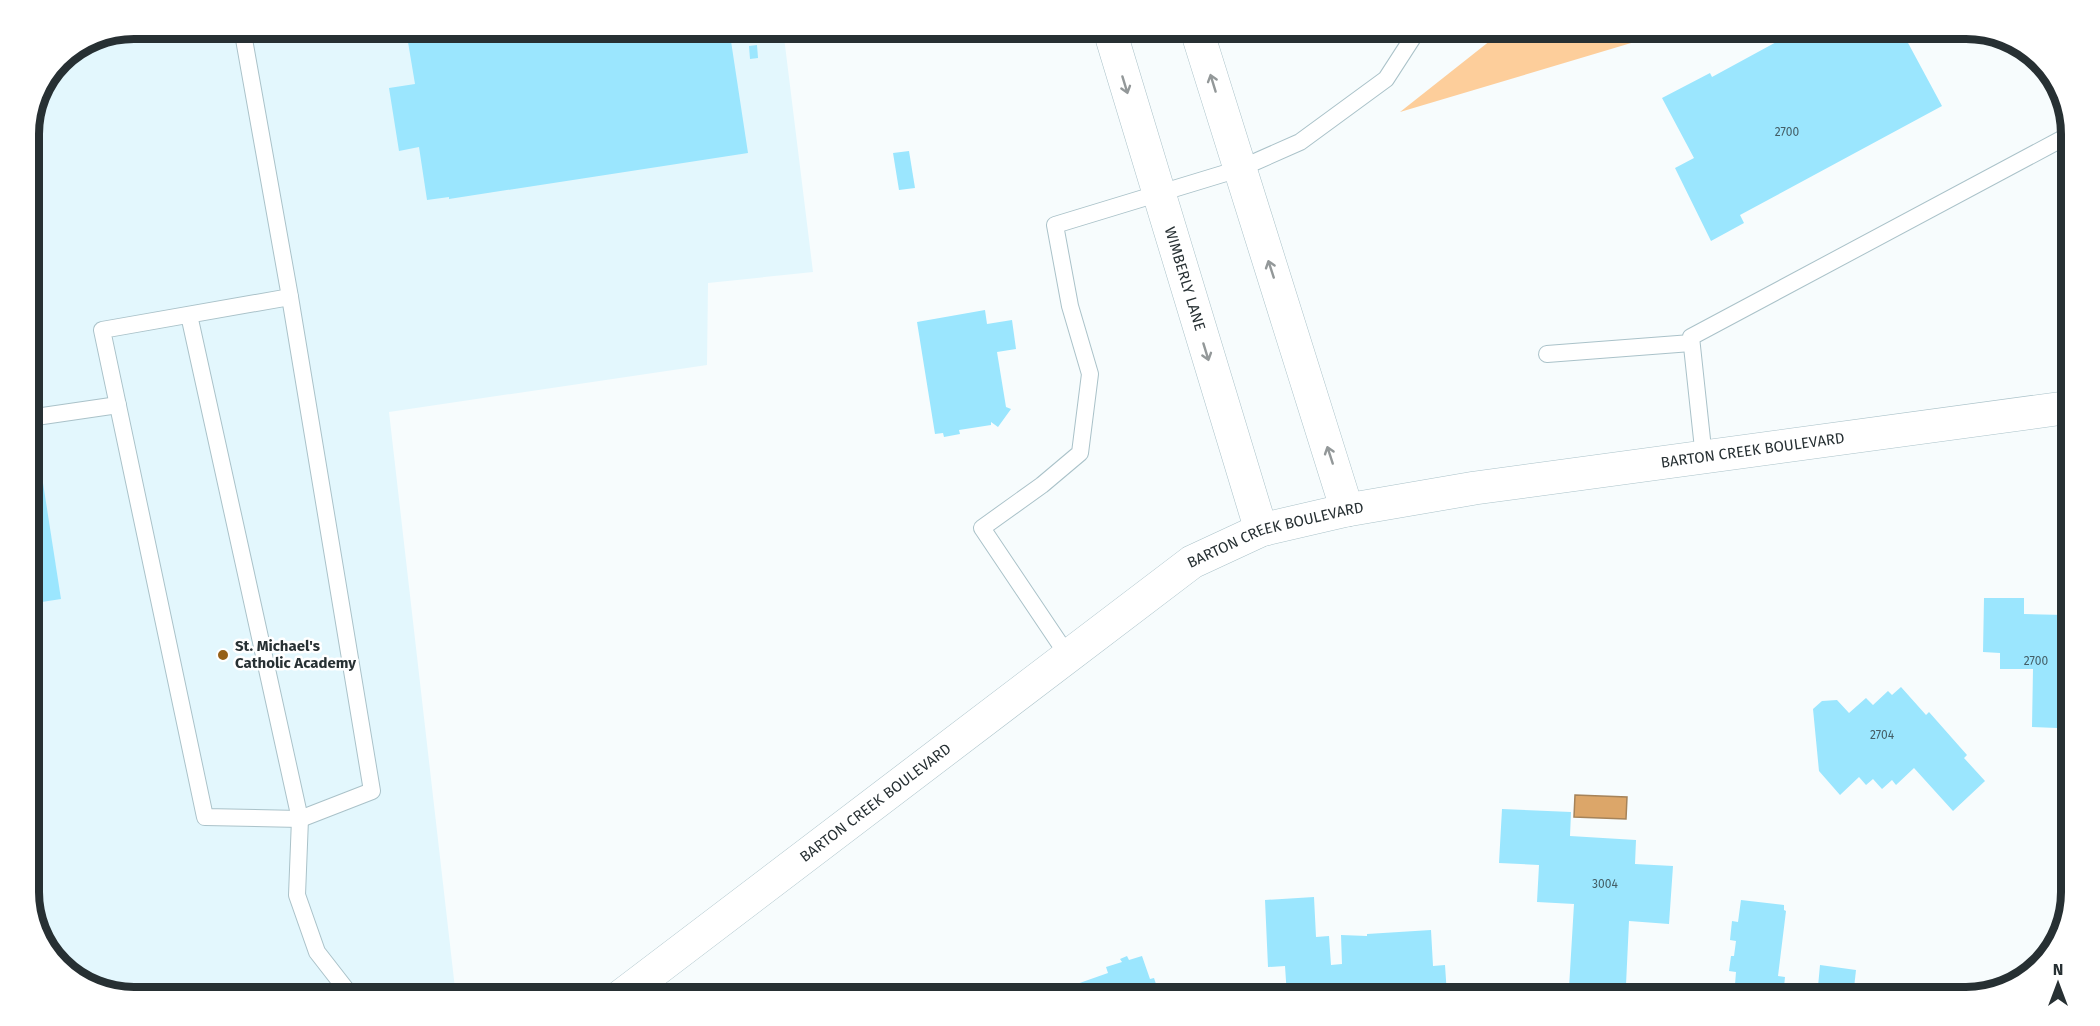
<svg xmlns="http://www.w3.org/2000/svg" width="2100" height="1026" font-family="'Fira Sans',sans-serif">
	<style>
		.built { fill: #e3f7fd }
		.green { fill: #fdce9b }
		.water { fill: #dca669; stroke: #a68359; stroke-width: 1.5 }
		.building { fill: #9be6fe }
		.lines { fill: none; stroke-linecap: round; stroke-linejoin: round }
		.lane-casing { stroke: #aac2c9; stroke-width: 18 }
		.street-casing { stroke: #aac2c9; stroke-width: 34 }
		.secondary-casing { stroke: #aac2c9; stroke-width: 34 }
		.lane { stroke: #fff; stroke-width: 16 }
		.street { stroke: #fff; stroke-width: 33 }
		.secondary { stroke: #fff; stroke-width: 33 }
		.oneway { stroke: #939899 }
		.poi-dot { fill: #966017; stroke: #fff; stroke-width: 2 }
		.labels { text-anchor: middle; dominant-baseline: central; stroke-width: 5; stroke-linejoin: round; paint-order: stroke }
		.number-label { font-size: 12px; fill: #445e66 }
		.street-label { font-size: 15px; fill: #273033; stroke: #fff }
		.poi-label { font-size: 15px; font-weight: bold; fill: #273033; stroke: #fff; text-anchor: start }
		.rim { fill: none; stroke: #273033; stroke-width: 8 }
	</style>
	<rect width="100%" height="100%" fill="#f7fcfd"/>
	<path class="built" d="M134,29H783L813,272L708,283L707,365L389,412L456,997H134L88,987L46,951L29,899V127L60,59L94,36Z"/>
	<path class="green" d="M1505,29V28L1678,29L1400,112Z"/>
	<path class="water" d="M1575,795L1627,797L1626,819L1574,817Z"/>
	<g class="building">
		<path d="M421,28H729L748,153L449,199V197L427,200L419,147L399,151L389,88L415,84L408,42L402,43L400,32Z"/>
		<path d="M1802,28H1900L1942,106L1740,215L1744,223L1711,241L1675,168L1694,158L1662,98L1710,73L1712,77Z"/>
		<path d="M757,45L758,58L750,59L749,46Z"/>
		<path d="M909,151L915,188L899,190L893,153Z"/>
		<path d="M985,310L987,324L1012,320L1016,349L997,352L1006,407L1011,409L998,427L991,422V425L959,430L960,434L944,437L943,433L935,434L917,322Z"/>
		<path d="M43,483L61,599L29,604V485Z"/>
		<path d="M1984,598H2024V614L2064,615L2063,638H2071V724H2066V722H2057V728L2032,727L2033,669H2000V653L1983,652Z"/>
		<path d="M1901,687L1926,715L1929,712L1967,755L1964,758L1985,781L1953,811L1914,768L1896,785L1892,780L1882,789L1873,779L1866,785L1859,777L1840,795L1819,771L1813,709L1822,701L1837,700L1849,713L1866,698L1873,705L1888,691L1892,695Z"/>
		<path d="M1502,809L1571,812L1570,836L1636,840L1635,864L1673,866L1669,924L1629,921L1626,985L1600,983V990L1569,988L1574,904L1537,902L1539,865L1499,863Z"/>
		<path d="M1314,897L1316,937L1329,936L1331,965L1342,964L1341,935L1367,936V934L1431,930L1433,966L1445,965L1447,995L1415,997H1313V994L1287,996L1285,966L1268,967L1265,900Z"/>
		<path d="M1741,900L1784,905V910L1786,911L1778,976L1785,977L1783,997H1734L1736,972L1729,971L1731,956H1734L1736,941L1730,940L1732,921L1738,922Z"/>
		<path d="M1127,956L1129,960L1142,956L1150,979L1154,978L1160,996L1173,991L1176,997H1075L1071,986L1108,973L1106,967L1122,962L1120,959Z"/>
		<path d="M1820,965L1856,970L1853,997H1817Z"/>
	</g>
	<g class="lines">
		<defs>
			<g id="lane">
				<path d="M242,28L290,297"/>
				<path d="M290,297L372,791L300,819L205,817L102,330Z"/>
				<path d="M189,315L300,819L297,895L317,952L352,997"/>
				<path d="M1547,354L1691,343"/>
				<path d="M29,418L118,405"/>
				<path d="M1704,458L1691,337L2071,134"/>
				<path d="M1068,656L982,528L1042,485L1080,453L1090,374L1070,306L1055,225L1239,169L1300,142L1386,79L1419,28"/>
			</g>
			<g id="street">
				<path id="s1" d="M1109,28L1261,530"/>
				<path d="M1196,28L1347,510"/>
			</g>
			<g id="secondary">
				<path id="s2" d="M620,997L1192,562L1261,530L1347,510L1475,488L2071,407"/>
			</g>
		</defs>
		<use href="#lane" class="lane-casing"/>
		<use href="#street" class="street-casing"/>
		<use href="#secondary" class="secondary-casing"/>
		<use href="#lane" class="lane"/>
		<use href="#street" class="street"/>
		<use href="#secondary" class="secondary"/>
	</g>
	<defs><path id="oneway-shaft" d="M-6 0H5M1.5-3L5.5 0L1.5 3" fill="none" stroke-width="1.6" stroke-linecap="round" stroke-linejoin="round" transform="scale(1.5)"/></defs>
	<g class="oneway">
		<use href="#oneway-shaft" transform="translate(1213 83) rotate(-107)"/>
		<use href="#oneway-shaft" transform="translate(1125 85) rotate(73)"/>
		<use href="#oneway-shaft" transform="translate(1271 269) rotate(-108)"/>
		<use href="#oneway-shaft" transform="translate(1206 352) rotate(73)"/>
		<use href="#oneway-shaft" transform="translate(1330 455) rotate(-108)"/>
	</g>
	<circle class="poi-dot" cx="223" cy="655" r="6"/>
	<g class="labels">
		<g class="number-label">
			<text x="1787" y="132">2700</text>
			<text x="2036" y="661">2700</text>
			<text x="1882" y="735">2704</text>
			<text x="1605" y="884">3004</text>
		</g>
		<g class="street-label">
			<text stroke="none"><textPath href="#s1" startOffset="262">WIMBERLY LANE</textPath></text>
			<text stroke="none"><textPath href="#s2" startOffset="1293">BARTON CREEK BOULEVARD</textPath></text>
			<text stroke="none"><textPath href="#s2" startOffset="807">BARTON CREEK BOULEVARD</textPath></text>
			<text stroke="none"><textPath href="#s2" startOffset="321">BARTON CREEK BOULEVARD</textPath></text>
		</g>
		<g class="poi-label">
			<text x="235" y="646">St. Michael's<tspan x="235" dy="17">Catholic Academy</tspan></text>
		</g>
	</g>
	<path d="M0 0H2100V1026H0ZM134 39H1966A95 95 0 0 1 2061 134V892A95 95 0 0 1 1966 987H134A95 95 0 0 1 39 892V134A95 95 0 0 1 134 39Z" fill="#fff" fill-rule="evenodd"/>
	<path class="rim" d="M134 39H1966A95 95 0 0 1 2061 134V892A95 95 0 0 1 1966 987H134A95 95 0 0 1 39 892V134A95 95 0 0 1 134 39Z"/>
	<g transform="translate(2058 984)" stroke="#ffffff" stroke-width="4.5" paint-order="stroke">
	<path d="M0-4.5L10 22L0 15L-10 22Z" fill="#273033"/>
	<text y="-9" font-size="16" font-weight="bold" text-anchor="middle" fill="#273033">N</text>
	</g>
</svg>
